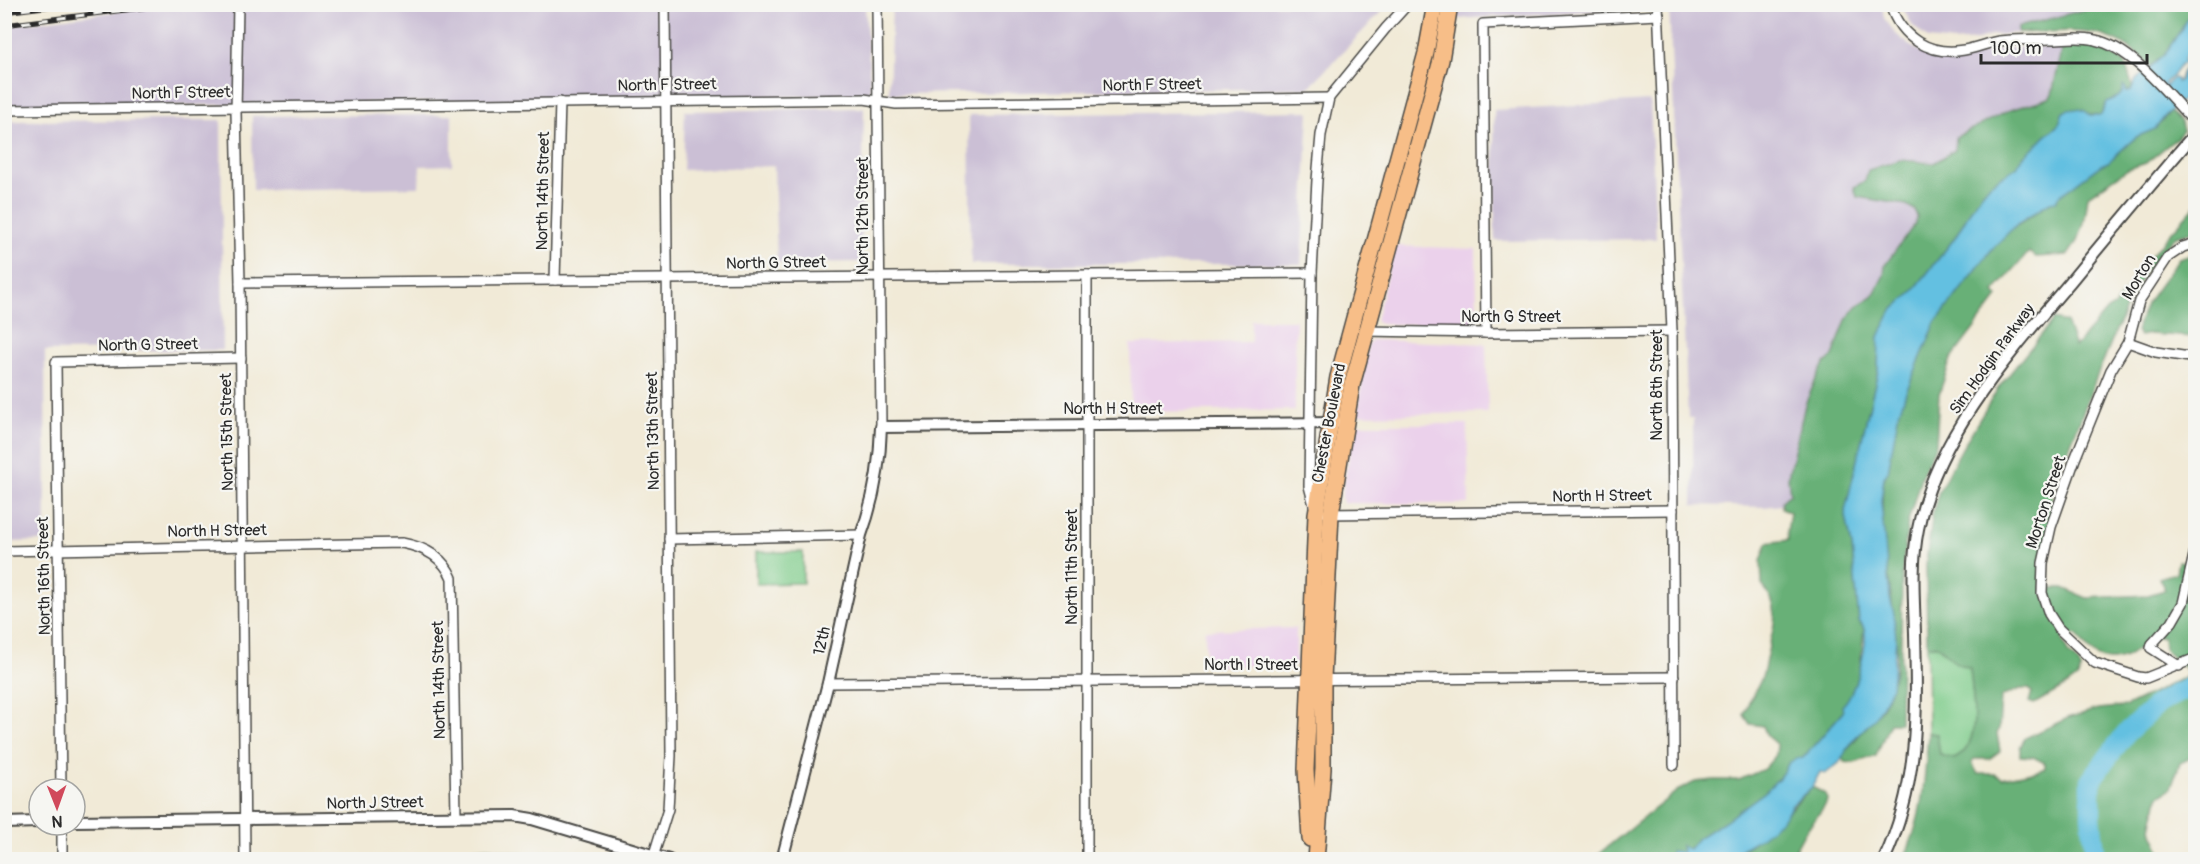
<svg xmlns="http://www.w3.org/2000/svg" width="2200" height="864" font-family="Pangolin,sans-serif">
	<style>
		.built { fill: #ebd1eb }
		.industrial { fill: #cbbfd5 }
		.green { fill: #7fcc8b; stroke: #557c5b; stroke-width: 1.5 }
		.forest { fill: #67b077; stroke: #496e51; stroke-width: 1.5; fill-rule: evenodd }
		.water { fill: #63c0e1; stroke: #477686; stroke-width: 1.5 }
		.lines { fill: none; stroke-linecap: round; stroke-linejoin: round }
		.river { stroke: #63c0e1; stroke-width: 20 }
		.minor-casing { stroke: #494845; stroke-width: 12 }
		.tertiary-casing { stroke: #494845; stroke-width: 14 }
		.trunk-casing { stroke: #494845; stroke-width: 18 }
		.minor { stroke: #fff; stroke-width: 9 }
		.tertiary { stroke: #fff; stroke-width: 10 }
		.trunk { stroke: #f7be88; stroke-width: 15 }
		.rail-casing { stroke: #2b2b2b; stroke-width: 5 }
		.rail { stroke: #f6f6f2; stroke-width: 3; stroke-dasharray: 9; stroke-linecap: butt }
		.labels { text-anchor: middle; dominant-baseline: central; stroke-width: 4.5; stroke-linejoin: round; paint-order: stroke }
		.street-label { font-size: 16px; fill: #2b2b2b; stroke: #f6f6f2 }
	</style>
	<rect width="100%" height="100%" fill="#f6f6f2"/>
	<filter id="ink" filterUnits="userSpaceOnUse"><feTurbulence type="fractalNoise" baseFrequency=".0167" numOctaves="2"/><feDisplacementMap in="SourceGraphic" scale="12" xChannelSelector="R" yChannelSelector="G"/><feConvolveMatrix kernelMatrix="1 2 1 2 8 2 1 2 1" color-interpolation-filters="sRGB"/></filter>
	<filter id="wash" filterUnits="userSpaceOnUse"><feTurbulence type="fractalNoise" baseFrequency=".008" numOctaves="4" result="noise"/><feDisplacementMap in="SourceGraphic" scale="24" xChannelSelector="R" yChannelSelector="G"/><feGaussianBlur stdDeviation="1.35" result="paint"/><feColorMatrix in="noise" values="0 0 0 0 0 0 0 0 0 0 0 0 0 0 0 0 0 1.4 0 .05"/><feComposite in="paint" operator="in"/></filter>
	<g filter="url(#wash)">
		<rect width="100%" height="100%" fill="#f1ead7"/>
		<g class="built">
			<path d="M1394,246L1476,249L1477,319L1470,324H1382L1376,321Z"/>
			<path d="M1251,320H1296L1295,340L1291,341H1295V410L1131,412L1130,344L1251,342Z"/>
			<path d="M1372,340L1486,344L1488,413L1357,415L1368,345Z"/>
			<path d="M1355,424H1467L1469,504L1343,503L1342,495Z"/>
			<path d="M1296,628V665L1206,666L1205,630Z"/>
		</g>
		<g class="industrial">
			<path d="M175,4L865,5L871,95L5,108L4,26Z"/>
			<path d="M1645,4L1646,8L1456,19L1458,5Z"/>
			<path d="M892,5V4L1388,5L1308,88L889,94Z"/>
			<path d="M1669,5H1882L1884,18L1896,34L1912,47L1933,57L1954,58L2005,48L2063,46L2052,94L2049,98L2010,110L1956,137V150L1933,163L1900,160L1886,201L1907,205L1915,210L1917,217L1915,224L1885,265L1884,275L1873,296L1858,305L1846,320L1833,356L1824,364L1816,379L1805,405L1788,477L1790,494L1782,501V505L1764,507L1693,505V418H1688Z"/>
			<path d="M1901,5H2097L2095,7L2018,27V33L1994,35L1978,40L1953,42L1928,39L1912,25Z"/>
			<path d="M1650,101L1656,239L1495,241L1494,110Z"/>
			<path d="M864,108L861,262L777,263L774,166L683,170L685,111Z"/>
			<path d="M1309,111L1301,264H971L969,115Z"/>
			<path d="M452,115V165L420,166L419,187L253,190L252,116Z"/>
			<path d="M221,120L223,350L45,351L46,541L5,542V121Z"/>
		</g>
		<g class="green">
			<path d="M2195,88V112L2183,99Z"/>
			<path d="M756,552H803V583L756,584Z"/>
			<path d="M1927,645L1939,646L1955,662L1970,668C1972,696 1984,745 1954,759L1940,755L1937,734L1928,733Z"/>
		</g>
		<g class="forest">
			<path d="M2097,5H2195V8L2165,54L2151,66C2106,22 2076,32 2018,33V27L2095,7Z"/>
			<path d="M2087,45L2095,47L2125,62L2132,85L2131,91L2123,92L2118,97L2107,102L2101,115L2063,112L2059,124L2022,158L2017,167L1990,184L1976,201L1954,239L1911,294L1892,311L1883,328L1879,337L1878,371L1845,511L1852,546L1859,621L1864,629L1860,669L1852,693L1843,712L1803,758L1789,763L1779,778L1765,792L1725,821L1698,838L1689,849L1681,846L1683,852L1670,853L1669,858L1665,859L1591,860L1677,791L1695,782L1714,780H1739L1764,769L1776,755L1777,745L1767,736L1763,726L1750,724L1744,715C1748,700 1757,691 1762,677C1765,670 1765,662 1767,655C1773,628 1783,608 1762,585L1761,561L1767,543L1788,540L1787,532L1790,512L1782,508V501L1790,494L1788,477L1805,405L1816,379L1824,364L1833,356L1846,320L1858,305L1873,296L1884,275L1885,265L1915,224L1917,217L1915,210L1907,205L1857,197L1854,187L1865,181L1868,170L1900,160L1934,163L1955,150L1956,137L2010,110L2049,98L2052,94L2063,46Z"/>
			<path d="M2170,112L2181,122L2183,130L2178,137L2146,163L2128,169L2088,196C2085,222 2084,233 2068,255L2036,257L2029,252L1994,292L1998,297L1951,359L1939,394L1936,444L1921,477L1908,522L1902,573L1900,723H1890L1876,756L1854,763L1844,762L1842,757C1857,733 1883,716 1891,687C1896,673 1898,653 1896,637C1894,609 1872,488 1888,471L1898,416L1906,392L1936,322L1992,249L2006,233L2050,202L2057,200L2058,197L2101,165L2108,162L2136,137L2155,129Z"/>
			<path d="M2195,206V231L2176,236L2146,269L2125,309L2097,376L2067,454L2061,456L2054,481L2042,588H2063L2087,598L2148,595L2165,590L2159,578L2176,573L2178,561L2186,562L2181,583L2193,588L2195,578V752L2193,757L2180,763L2171,788L2158,797L2151,829L2161,851V859L1903,860C1923,821 1925,776 1928,733L1937,734L1940,755L1954,759C1984,745 1972,696 1970,668L1955,662L1939,646L1927,645L1926,563L1933,512L1939,491L1962,448L1999,387L2054,319L2066,322L2075,347L2107,310L2114,306L2158,247ZM2076,634C2081,640 2086,648 2092,653C2115,671 2136,652 2153,636L2163,638L2164,649L2191,674L2127,706L2098,709L2068,718L2034,734L2025,738L2020,748V756L2033,757L2045,763V768C2035,774 2014,774 2002,778L1995,774H1978L1972,763L1974,759H1989L2000,751L1997,734L1999,729L2001,697L2020,689H2029L2032,692L2029,702L2034,704L2066,686L2078,677L2081,669L2078,663L2068,653L2062,638Z"/>
			<path d="M2195,253V337L2150,334L2140,336L2136,331L2146,304L2179,258Z"/>
			<path d="M1812,787L1826,794L1827,799L1826,804L1805,832L1794,852L1787,859L1724,860C1761,843 1785,814 1812,787Z"/>
			<path d="M476,848H489L531,856L548,852L562,851L590,859H469Z"/>
		</g>
		<path class="water" d="M2195,8V44L2184,58V64H2181L2174,74L2164,84L2166,86L2173,78L2177,79V82L2180,80L2182,73L2195,46V88L2166,115L2155,129L2136,137L2108,162L2101,165L2058,197L2056,201L2050,202L2019,222L1992,249L1936,322L1906,392L1898,416L1888,472L1884,477L1881,501L1890,598L1894,614L1896,638L1892,687L1874,719L1853,740L1839,763L1825,774L1820,772L1812,787L1792,805L1782,820L1760,838L1729,857L1724,859L1665,860L1669,858L1671,851L1682,852L1681,845L1689,849L1698,838L1725,821L1765,792L1779,778L1789,763L1795,759L1803,758L1843,712L1842,706C1854,696 1869,645 1864,629C1863,626 1861,623 1859,621L1852,546L1845,511L1878,371L1879,337L1883,328L1892,311L1911,294L1954,239L1976,201L1990,184L2017,167L2022,158L2059,124L2063,112C2072,108 2083,107 2090,115H2101L2107,102L2118,97L2123,92V86L2126,88V92L2131,91L2136,80L2165,54Z"/>
		<g class="lines">
			<path class="river" d="M2096,860L2091,817V780L2126,733L2160,702L2196,684"/>
		</g>
	</g>
	<g filter="url(#ink)">
		<g class="lines">
			<defs>
				<g id="minor">
					<path d="M238,4L236,112L240,283L245,860"/>
					<path d="M877,4L881,427"/>
					<path d="M1658,4L1672,331L1674,765"/>
					<path d="M1890,4C1900,38 1930,56 1964,50C1976,48 1987,43 1999,41C2016,39 2033,40 2050,39C2065,39 2081,36 2095,40C2132,47 2170,97 2196,124"/>
					<path d="M4,110L864,99L896,104L1329,98"/>
					<path d="M2196,243L2183,247L2168,257L2139,301L2128,342L2111,370L2075,459L2051,527L2043,563L2042,593L2049,614L2058,628L2095,663L2138,677L2146,678L2196,658"/>
					<path d="M555,280L560,102"/>
					<path d="M240,283L1312,273"/>
					<path d="M1364,331L1486,333L1672,331"/>
					<path d="M1486,333L1483,24L1659,15"/>
					<path d="M2128,342L2156,352L2196,358"/>
					<path d="M1314,505L1309,486L1312,273L1317,180L1321,135L1329,98L1386,28L1408,4"/>
					<path d="M1327,514L1673,510"/>
					<path d="M669,539L861,535"/>
					<path d="M4,551L402,543C424,547 443,556 452,578L456,817"/>
					<path d="M2179,666L2151,648L2152,644L2172,622L2183,603L2196,546"/>
					<path d="M828,683L1674,677"/>
					<path d="M61,789L56,362L241,358"/>
					<path d="M654,854L668,809L671,756L665,4"/>
					<path d="M62,860V825"/>
					<path d="M1087,860V275"/>
				</g>
				<g id="tertiary">
					<path d="M75,821L514,816L532,819L669,860"/>
					<path d="M4,823L39,822"/>
					<path d="M782,860L828,683L861,535C874,500 880,464 881,427L1336,423"/>
					<path d="M1884,860C1919,784 1917,714 1915,633C1914,599 1911,564 1918,529C1936,435 2011,352 2071,281C2112,231 2154,181 2196,132"/>
				</g>
				<g id="trunk">
					<path d="M1310,839L1306,770L1316,514L1338,377L1426,53L1435,4"/>
					<path d="M1316,860L1323,769V679L1331,514L1352,385L1441,60L1450,4"/>
				</g>
			</defs>
			<use href="#minor" class="minor-casing"/>
			<use href="#tertiary" class="tertiary-casing"/>
			<use href="#trunk" class="trunk-casing"/>
			<use href="#minor" class="minor"/>
			<use href="#tertiary" class="tertiary"/>
			<use href="#trunk" class="trunk"/>
			<defs>
				<g id="rail">
					<path d="M4,12L69,4"/>
					<path d="M4,25L174,4"/>
				</g>
			</defs>
			<use href="#rail" class="rail-casing"/>
			<use href="#rail" class="rail"/>
		</g>
	</g>
	<g class="labels">
		<g class="street-label">
			<text transform="translate(667 85) rotate(-1)">North F Street</text>
			<text transform="translate(1152 85) rotate(-1)">North F Street</text>
			<text transform="translate(181 93) rotate(-1)">North F Street</text>
			<text transform="translate(543 191) rotate(-89)">North 14th Street</text>
			<text transform="translate(863 216) rotate(-90)">North 12th Street</text>
			<text transform="translate(776 263) rotate(-1)">North G Street</text>
			<text transform="translate(2139 277) rotate(-59)">Morton</text>
			<text x="1511" y="317">North G Street</text>
			<text transform="translate(148 345) rotate(-1)">North G Street</text>
			<text transform="translate(1992 359) rotate(-54)">Sim Hodgin Parkway</text>
			<text transform="translate(1657 385) rotate(-90)">North 8th Street</text>
			<text x="1113" y="409">North H Street</text>
			<text transform="translate(1329 423) rotate(-79)">Chester Boulevard</text>
			<text transform="translate(653 431) rotate(-91)">North 13th Street</text>
			<text transform="translate(227 432) rotate(-91)">North 15th Street</text>
			<text transform="translate(1602 496) rotate(-1)">North H Street</text>
			<text transform="translate(2046 502) rotate(-72)">Morton Street</text>
			<text transform="translate(217 531) rotate(-1)">North H Street</text>
			<text transform="translate(1072 567) rotate(-90)">North 11th Street</text>
			<text transform="translate(44 576) rotate(-91)">North 16th Street</text>
			<text transform="translate(822 641) rotate(-77)">12th</text>
			<text x="1251" y="665">North I Street</text>
			<text transform="translate(439 680) rotate(-91)">North 14th Street</text>
			<text transform="translate(375 803) rotate(-1)">North J Street</text>
		</g>
	</g>
	<rect width="2200" height="864" fill="none" stroke="#f6f6f2" stroke-width="24"/>
	<g transform="translate(57 807) rotate(179)"><circle r="28" fill="#f6f6f2" stroke="#a5a5a2" stroke-width="1.5"/>
	<path d="M0-4.5L10 22L0 15L-10 22Z" fill="#d1495b"/>
	<text y="-9" font-size="16" font-weight="bold" text-anchor="middle" fill="#2b2b2b">N</text>
	</g>
	<path d="M1981 54v9h166v-9" fill="none" stroke="#2b2b2b" stroke-width="3"/>
	<text x="1990" y="54" font-size="18" fill="#2b2b2b" stroke="#f6f6f2" stroke-width="4.5" paint-order="stroke">100 m</text>
</svg>
